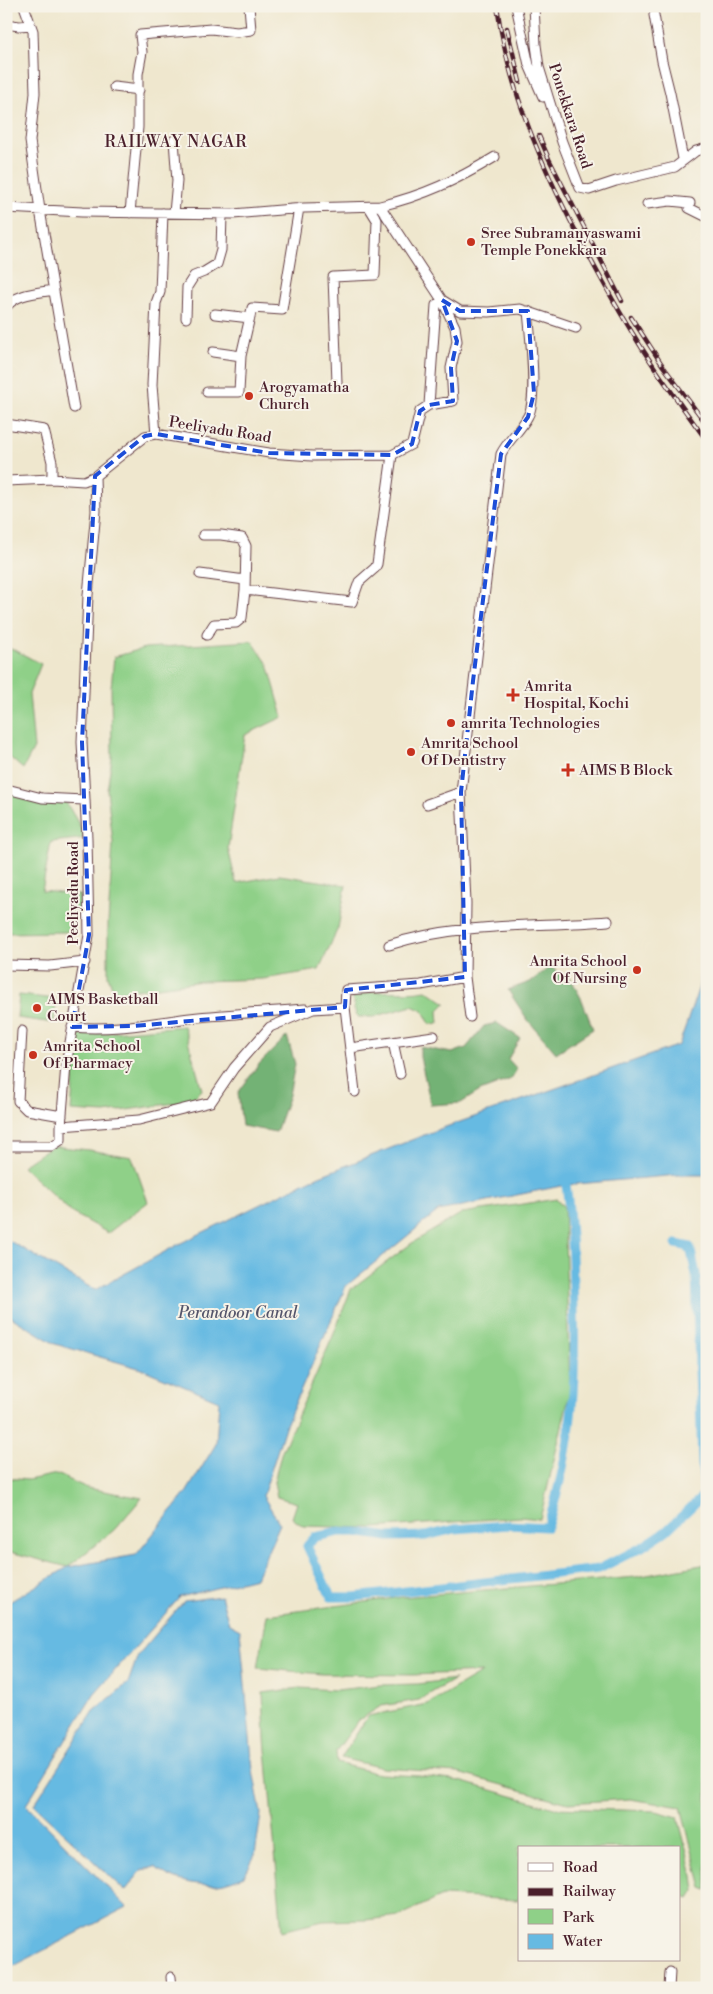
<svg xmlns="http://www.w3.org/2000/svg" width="713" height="1994" viewBox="0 0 713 1994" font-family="'Libre Bodoni',serif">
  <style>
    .green { fill: #8fd088; stroke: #6c785a }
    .forest { fill: #73b274; stroke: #5e6850 }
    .water { fill: #66bae2; stroke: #586c86 }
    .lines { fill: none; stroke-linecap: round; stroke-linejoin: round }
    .canal { stroke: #66bae2; stroke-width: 9 }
    .minor-casing { stroke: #633d43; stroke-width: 11 }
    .minor { stroke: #fff; stroke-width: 9 }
    .rail-casing { stroke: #4a1f2b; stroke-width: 4.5 }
    .rail { stroke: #f7f3e8; stroke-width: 2.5; stroke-dasharray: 8; stroke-linecap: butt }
    .marked { fill: none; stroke: #1d4ed8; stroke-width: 4; stroke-dasharray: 10 6; stroke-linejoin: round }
    .poi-dot { fill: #c8321e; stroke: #f7f3e8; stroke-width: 2 }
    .labels { text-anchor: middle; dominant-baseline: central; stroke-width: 4; stroke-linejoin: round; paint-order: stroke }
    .street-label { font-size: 15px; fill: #4a1f2b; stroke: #f7f3e8 }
    .poi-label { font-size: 15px; fill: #4a1f2b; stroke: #f7f3e8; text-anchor: start }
    .neighbourhood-label { font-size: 16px; letter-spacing: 1px; fill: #4a1f2b; stroke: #f7f3e8 }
    .water-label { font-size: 16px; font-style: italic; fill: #54556b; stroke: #f7f3e8 }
  </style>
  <rect width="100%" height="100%" fill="#f7f3e8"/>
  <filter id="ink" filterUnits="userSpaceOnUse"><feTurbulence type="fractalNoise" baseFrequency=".02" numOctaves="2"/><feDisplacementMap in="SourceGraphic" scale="10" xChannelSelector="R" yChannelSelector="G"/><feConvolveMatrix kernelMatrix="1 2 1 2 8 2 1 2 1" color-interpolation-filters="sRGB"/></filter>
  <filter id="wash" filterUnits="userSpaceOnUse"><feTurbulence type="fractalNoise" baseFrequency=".0096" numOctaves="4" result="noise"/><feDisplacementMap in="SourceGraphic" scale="20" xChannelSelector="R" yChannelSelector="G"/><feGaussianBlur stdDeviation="1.12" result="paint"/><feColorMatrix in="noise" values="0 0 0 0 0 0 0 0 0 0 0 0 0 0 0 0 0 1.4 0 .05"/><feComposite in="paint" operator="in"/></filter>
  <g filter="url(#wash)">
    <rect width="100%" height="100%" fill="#efe7ce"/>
    <!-- green -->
    <path class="green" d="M 252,641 L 268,664 L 283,717 L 245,735 L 228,848 L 236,883 L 279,875 L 346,885 L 338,928 L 319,970 L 263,979 L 202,981 L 114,993 L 108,976 L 108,923 L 113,843 L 107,790 L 112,758 L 111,688 L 114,657 L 145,648 Z
      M 6,648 L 15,650 L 41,664 L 29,694 L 34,748 L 23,769 L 6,754 Z
      M 6,792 L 66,802 L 87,838 L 51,842 L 42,891 L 88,896 L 67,932 L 6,933 Z
      M 426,990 L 446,1003 L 438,1011 L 439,1023 L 430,1024 L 423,1011 L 412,1006 L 373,1017 L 358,1017 L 354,1009 L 353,997 C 377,987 402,995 426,990 Z
      M 19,995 L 56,999 L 54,1023 L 17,1018 Z
      M 184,1026 L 202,1090 L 190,1101 L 105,1113 L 71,1111 L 77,1035 Z
      M 52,1146 L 89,1150 L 132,1157 L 148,1202 L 108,1233 L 72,1213 L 22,1166 Z
      M 557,1199 L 564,1207 L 570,1392 L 540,1519 L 520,1517 L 372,1528 L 303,1526 L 292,1518 L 297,1503 L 277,1497 L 274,1482 L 281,1454 L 333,1336 L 351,1289 L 412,1243 L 462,1213 Z
      M 57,1474 L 87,1488 L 142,1498 L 114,1530 L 68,1567 L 6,1551 L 6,1478 L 28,1480 Z
      M 707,1564 L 707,1890 L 702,1888 L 681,1807 L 630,1799 L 568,1803 L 458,1773 L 383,1768 L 341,1758 L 368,1716 L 428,1704 L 482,1672 L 413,1675 L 321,1674 L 258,1668 L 267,1615 L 403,1597 L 636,1577 Z
      M 455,1679 L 419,1700 L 381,1706 L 359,1720 L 336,1751 L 337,1763 L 379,1774 L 419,1776 L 460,1781 L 554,1808 L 656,1811 L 678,1817 L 693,1876 L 695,1891 L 690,1899 L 679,1896 L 679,1848 L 519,1848 L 519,1900 L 442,1896 L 399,1916 L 366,1920 L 323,1921 L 282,1931 L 265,1739 L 263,1693 L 299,1688 L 337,1690 L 380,1685 L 418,1684 Z"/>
    <!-- forest -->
    <path class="forest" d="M 550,967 L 571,979 L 582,1000 L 593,1029 L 556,1053 L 527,1019 L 508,990 L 530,982 Z
      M 497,1023 L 520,1038 L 508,1059 L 517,1069 L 511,1079 L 480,1091 L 461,1103 L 431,1105 L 420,1057 L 420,1047 L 452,1053 L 466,1048 L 484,1026 Z
      M 287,1036 L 295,1064 L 289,1095 L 276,1132 L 242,1126 L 238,1093 L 259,1064 Z"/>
    <!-- water -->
    <path class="water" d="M 707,923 L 707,1175 L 678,1175 L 566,1185 L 438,1211 L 346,1286 L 285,1427 L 263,1496 L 280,1524 L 256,1578 L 180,1597 L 94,1694 L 26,1805 L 127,1907 L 6,1970 L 6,1604 L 68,1567 L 136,1555 L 186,1493 L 216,1444 L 219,1401 L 142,1369 L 55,1344 L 6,1314 L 6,1239 L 95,1290 L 179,1244 L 312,1179 L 437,1130 L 679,1045 L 699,987 Z
      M 221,1596 L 229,1624 L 240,1630 L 253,1770 L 261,1814 L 255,1855 L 244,1876 C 236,1879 227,1883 218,1884 C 196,1886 172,1881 155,1867 L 142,1870 L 125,1891 L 34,1805 L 94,1711 L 128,1683 L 138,1655 L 184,1601 Z"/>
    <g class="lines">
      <!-- canal -->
      <path class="canal" d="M 566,1185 C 571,1217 572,1250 573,1283 C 577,1371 575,1443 547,1527 L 508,1525 L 455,1529 L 426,1536 L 389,1537 L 356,1532 L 339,1532 L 315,1537 L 307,1546 L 331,1597 L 354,1597 L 599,1569 L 642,1547 L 666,1531 L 705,1494 L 702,1463 L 696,1274 L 690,1247 L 676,1244"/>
    </g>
  </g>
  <g filter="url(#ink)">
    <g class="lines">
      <!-- minor casing -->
      <g class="minor-casing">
        <path id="minor" d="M 24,6 L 33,31 L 35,93 L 30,141 L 40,210 L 74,408
          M 516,6 L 529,65 L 543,97
          M 534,6 L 536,45 L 539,67 L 562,142 L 580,188 L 589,190 L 616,181 L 675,167 L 696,151 L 707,148
          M 654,15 L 662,61 L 670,93 L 683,159
          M 6,24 L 19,26 L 31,25
          M 114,87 L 139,90
          M 174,140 L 177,181 L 174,213
          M 647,204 L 670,201 L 690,203
          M 380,206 C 423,196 457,180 495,157
          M 6,208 L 82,212 L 233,214 L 304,208 L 380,206 L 442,300 L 455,327 L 457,341 L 451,368 L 453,401 L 429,405 L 420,411 L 412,444 L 392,455 L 312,456 L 269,453 L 156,434 L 145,436 L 95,476 L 96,511 L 88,595 L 82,742 L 87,838 L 89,935 L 66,1065 L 61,1126 L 139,1120 L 211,1102 L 234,1068 L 270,1027 L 313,1009 L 345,1007 L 346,990 L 421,985 L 465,977 L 466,903 L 461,792 L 501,454 C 508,440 521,430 528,416 C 538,399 530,334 528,311
          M 689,208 L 707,217
          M 130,213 L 138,127 L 138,74 L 142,52 L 140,35 L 211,29 L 237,32 L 251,30 L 249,6
          M 442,300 L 460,311 L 489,312 L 520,309 L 576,328
          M 6,307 C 17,293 38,293 54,290
          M 215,314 L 250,318
          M 186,318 L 187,287 L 194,276 L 204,272 L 217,264 L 221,250 L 222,214
          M 213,352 L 241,356
          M 337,383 L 333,277 L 375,275 L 377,220 L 369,207
          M 207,392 L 239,392 L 241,356 L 252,308 L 282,310 L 299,208
          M 429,405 L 436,305 L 442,300
          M 6,424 L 44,430 L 52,462 L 52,479 L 84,481 L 95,476
          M 156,434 L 152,385 L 156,303 L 160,292 L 163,213
          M 6,481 L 52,479
          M 203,535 L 221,535 L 242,538 L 246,546 L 245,590 L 242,618 L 236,623 L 214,624 L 207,635
          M 200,574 L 245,580
          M 245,590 L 352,602 L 359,582 L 375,568 L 377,564 L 392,455
          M 7,789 L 42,798 L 84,800
          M 427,804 L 461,792
          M 389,945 C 459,922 536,927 608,921
          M 6,965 L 50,966 L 85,962
          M 465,977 L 470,1017
          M 345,1007 L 355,1092
          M 72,1027 C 112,1031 151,1023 190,1018 C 228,1014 267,1012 305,1009
          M 22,1031 L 18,1101 L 27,1110 L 62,1116
          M 393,1042 L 400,1074
          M 350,1048 L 434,1036
          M 6,1146 L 52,1146 L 61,1140 L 61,1126
          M 171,1977 L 172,1988
          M 669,1988 L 670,1972"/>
      </g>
      <!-- minor -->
      <use href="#minor" class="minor"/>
      <!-- rail casing -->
      <g class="rail-casing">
        <path id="rail" d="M 497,6 C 507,82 536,152 570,220 C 591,261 613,302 638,342 C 659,376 683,408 707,441
          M 507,28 L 520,82
          M 539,136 L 549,159 L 622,301
          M 631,317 L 663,366 L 707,425"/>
      </g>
      <!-- rail -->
      <use href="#rail" class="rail"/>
    </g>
  </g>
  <!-- marked area -->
  <path class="marked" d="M 442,300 L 460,311 L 528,311 L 534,393 L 528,417 L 501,454 L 473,681 L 461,792 L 465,977 L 346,990 L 345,1007 L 134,1026 L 72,1027 L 89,935 L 82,742 L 95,476 L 145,436 L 156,434 L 269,453 L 392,455 L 412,444 L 420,411 L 429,405 L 453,401 L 451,368 L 457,341 Z"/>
  <!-- markers -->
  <g class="poi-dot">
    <circle cx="471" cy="242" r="5"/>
    <circle cx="249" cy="396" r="5"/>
    <path d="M510.5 687.5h5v5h5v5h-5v5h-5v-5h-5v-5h5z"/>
    <circle cx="451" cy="723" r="5"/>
    <circle cx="411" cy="752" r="5"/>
    <path d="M565.5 762.5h5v5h5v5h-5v5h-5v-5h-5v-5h5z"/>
    <circle cx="637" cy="970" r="5"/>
    <circle cx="37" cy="1008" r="5"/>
    <circle cx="33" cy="1055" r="5"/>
  </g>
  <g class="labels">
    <!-- street labels -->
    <g class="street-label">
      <text transform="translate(570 116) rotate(72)">Ponekkara Road</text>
      <text transform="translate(220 430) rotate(9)">Peeliyadu Road</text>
      <text transform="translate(73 893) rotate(-90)">Peeliyadu Road</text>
    </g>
    <!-- poi labels -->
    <g class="poi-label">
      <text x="481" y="233">Sree Subramanyaswami<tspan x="481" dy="17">Temple Ponekkara</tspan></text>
      <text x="259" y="387">Arogyamatha<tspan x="259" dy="17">Church</tspan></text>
      <text x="524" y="686">Amrita<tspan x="524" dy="17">Hospital, Kochi</tspan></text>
      <text x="461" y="723">amrita Technologies</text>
      <text x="421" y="743">Amrita School<tspan x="421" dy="17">Of Dentistry</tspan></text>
      <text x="579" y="770">AIMS B Block</text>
      <text x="627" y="961" text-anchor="end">Amrita School<tspan x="627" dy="17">Of Nursing</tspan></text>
      <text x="47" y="999">AIMS Basketball<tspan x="47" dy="17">Court</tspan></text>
      <text x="43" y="1046">Amrita School<tspan x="43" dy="17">Of Pharmacy</tspan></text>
    </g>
    <!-- neighbourhood labels -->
    <g class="neighbourhood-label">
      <text x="176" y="142">RAILWAY NAGAR</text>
    </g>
    <!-- water labels -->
    <g class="water-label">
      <text x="238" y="1313">Perandoor Canal</text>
    </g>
  </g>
  <!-- margin -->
  <rect width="713" height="1994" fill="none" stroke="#f7f3e8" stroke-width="25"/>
  <!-- legend -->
  <rect x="518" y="1846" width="162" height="115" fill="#f7f3e8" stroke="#b29e9c"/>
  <rect x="528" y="1863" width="25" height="8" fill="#ffffff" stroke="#b29e9c"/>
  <text x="563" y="1872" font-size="15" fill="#4a1f2b">Road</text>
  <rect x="528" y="1888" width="25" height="8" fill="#4a1f2b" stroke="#b29e9c"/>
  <text x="563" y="1896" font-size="15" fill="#4a1f2b">Railway</text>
  <rect x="528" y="1909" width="25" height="15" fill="#8fd088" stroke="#b29e9c"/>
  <text x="563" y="1922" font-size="15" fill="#4a1f2b">Park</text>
  <rect x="528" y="1934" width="25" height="15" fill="#66bae2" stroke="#b29e9c"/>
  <text x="563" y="1946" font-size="15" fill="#4a1f2b">Water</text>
</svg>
